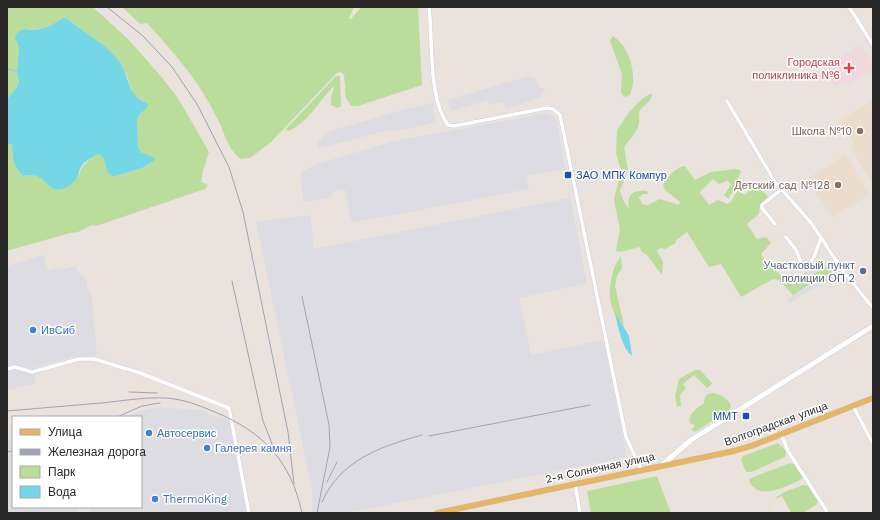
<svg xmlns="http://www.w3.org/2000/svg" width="880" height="520" viewBox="0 0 880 520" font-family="'Work Sans',sans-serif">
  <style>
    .industrial { fill: #dddce3 }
    .education { fill: #ebdccc }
    .medical { fill: #f0d9de }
    .green { fill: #bbdd9c }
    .water { fill: #75d7e5 }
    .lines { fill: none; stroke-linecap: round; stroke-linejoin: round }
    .stream { stroke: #75d7e5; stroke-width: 1 }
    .street-casing { stroke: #cacfda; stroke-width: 4.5 }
    .secondary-casing { stroke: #cacfda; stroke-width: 6 }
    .primary-casing { stroke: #c3c3c3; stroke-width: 6 }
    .street { stroke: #fff; stroke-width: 3.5 }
    .secondary { stroke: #fff; stroke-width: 5 }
    .primary { stroke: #e6b665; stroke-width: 5.5 }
    .rail { stroke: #9fa4b2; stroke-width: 1 }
    .health-dot { fill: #e0444e; stroke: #fff; stroke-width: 1.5 }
    .education-dot { fill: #8d6e63; stroke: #fff; stroke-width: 1.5 }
    .transit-dot { fill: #1a4fb4; stroke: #fff; stroke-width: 1.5 }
    .service-dot { fill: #5c6f8a; stroke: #fff; stroke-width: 1.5 }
    .shop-dot { fill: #3f7fe0; stroke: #fff; stroke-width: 1.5 }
    .labels { text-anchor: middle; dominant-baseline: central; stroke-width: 3; stroke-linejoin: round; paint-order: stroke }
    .health-label { font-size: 11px; fill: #be3a42; stroke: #fff; text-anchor: end }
    .education-label { font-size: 11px; fill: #785e54; stroke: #fff; text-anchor: end }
    .transit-label { font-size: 11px; fill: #164399; stroke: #fff; text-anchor: start }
    .service-label { font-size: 11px; fill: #4e5e75; stroke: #fff; text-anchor: end }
    .shop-label { font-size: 11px; fill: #366cbe; stroke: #fff; text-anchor: start }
    .street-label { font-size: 11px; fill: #292929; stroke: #fff }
  </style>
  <rect width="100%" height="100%" fill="#eae2dc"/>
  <!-- industrial -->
  <path class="industrial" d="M 530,76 L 536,79 L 539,88 L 543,88 L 545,92 L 541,93 L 542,97 L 506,109 L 504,102 L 490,105 L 488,100 L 451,111 L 448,100 Z
    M 434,103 L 434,107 L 432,108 L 436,122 L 406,129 L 381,132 L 324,147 L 319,148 L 317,144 L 327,132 L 410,108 Z
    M 548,113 L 556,119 L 566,169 L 526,176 L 529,189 L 351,223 L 345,189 L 335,191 L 329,198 L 303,202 L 301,172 L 317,164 L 395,141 Z
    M 570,198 L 587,283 L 519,298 L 531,355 L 603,340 L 627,457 L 346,513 L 312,513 L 312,489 L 256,222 L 310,215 L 314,249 Z
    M 44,255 L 47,271 L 61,267 L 61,270 L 76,266 L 78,273 L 85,277 L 88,291 L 91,292 L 97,355 L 76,358 L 75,356 L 33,368 L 36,383 L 11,389 L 7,389 L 7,266 Z
    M 830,261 L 837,274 L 789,303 L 787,299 L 813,281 L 807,270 L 811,264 L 819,265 Z
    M 157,407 L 199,410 L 230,421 L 246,513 L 91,513 L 90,507 L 141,507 L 141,417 L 127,417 L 135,413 Z
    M 13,439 L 13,507 L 78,507 L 79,513 L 7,513 L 7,440 Z"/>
  <!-- education -->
  <path class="education" d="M 873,100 L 873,184 L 850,146 L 854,143 L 840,120 Z
    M 845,155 L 870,194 L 833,217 L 807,179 Z"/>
  <!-- medical -->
  <path class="medical" d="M 859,45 L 871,60 L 873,70 L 848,84 L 845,82 L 834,87 L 825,66 Z"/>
  <!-- green -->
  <path class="green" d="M 7,7 L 93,7 L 128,39 L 159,74 L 178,98 L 209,152 L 203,171 L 201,182 L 208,185 L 205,189 L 96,226 L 92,225 L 78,232 L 70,233 L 7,251 L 8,240 L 7,240 L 7,144 L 12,144 C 12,156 13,168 23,176 C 38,172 41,178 52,188 L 78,178 C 81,165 87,161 98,154 L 103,157 L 108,173 L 113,177 L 142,168 L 153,157 L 141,152 L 138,147 L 137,122 L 139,115 L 148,107 L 133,94 L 126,74 L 114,56 L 68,19 L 40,29 L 27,29 L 16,41 L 19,48 L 20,55 L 17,74 L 19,82 L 16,88 L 7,99 Z
    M 122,7 L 354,7 L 349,19 L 351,19 L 361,7 L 418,7 L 422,85 L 358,106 L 351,106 L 346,98 L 344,75 L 341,72 L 337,73 L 271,142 L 250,158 L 241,159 C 229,151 225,135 219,122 C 200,82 176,55 147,23 L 140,24 Z
    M 613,36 C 630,47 638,76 630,95 L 624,97 L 621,92 L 622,74 L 610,41 Z
    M 336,76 L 340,76 L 341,106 L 337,108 L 331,105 L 331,98 L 334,87 L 333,87 C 319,101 307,124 288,131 L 286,129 Z
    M 652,93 L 651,99 L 639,111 C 641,129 635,133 624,147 L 628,170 L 620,191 L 623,200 L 629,209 C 627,194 632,190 647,191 L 648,194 L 643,194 L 639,197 L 642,204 L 648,205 L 660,199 L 679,205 L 680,202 L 665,190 L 663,185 C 666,178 676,167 685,166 L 695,180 L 711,172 L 738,169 L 741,171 L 735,188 L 728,199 L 724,195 L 731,185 L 728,180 L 719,184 L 713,179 L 701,191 L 700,193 L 709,205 L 718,200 L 727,204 L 731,202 L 737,191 L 739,190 L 744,195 L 757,185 L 768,197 L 760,206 L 759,214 L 747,224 L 757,239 L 766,237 L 771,243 L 761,254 L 768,265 L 793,285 L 801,279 L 805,272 L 811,275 L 831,265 L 835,270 L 817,280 L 815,278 L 814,281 L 793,295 L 779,280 L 773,279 L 741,297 L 721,264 L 709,267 L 687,232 L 675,241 L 676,243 L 665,249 L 660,248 L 657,251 L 663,262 L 662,275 L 647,255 L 641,251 L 640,247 L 620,252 L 616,251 L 620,229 L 614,200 L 621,170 L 616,153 L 617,130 L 630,111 L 642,99 Z
    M 621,256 L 622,268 L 617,276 L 615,286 L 624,326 C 619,320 614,314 612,307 C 607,293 611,268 621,256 Z
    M 695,370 L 700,370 L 712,383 L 711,385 L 707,388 L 694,375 L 683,384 L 686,388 L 680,395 L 681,406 L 677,407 L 675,396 L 679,379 Z
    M 710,393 C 718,392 730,399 731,407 L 729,410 L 695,432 L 691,430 L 695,425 L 690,423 C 688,412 697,409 704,403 L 705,397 Z
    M 778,443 L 786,451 L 785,457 L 751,472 L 746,472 L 741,460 L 743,456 Z
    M 790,463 L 794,464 L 803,477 L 800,480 C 785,487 758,502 749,480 L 751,478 Z
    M 657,476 L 671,513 L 591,513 L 587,491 Z
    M 804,485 L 809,486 L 817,498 L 817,504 L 803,513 L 791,513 L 782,496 L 774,500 L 768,510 C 777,492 787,491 804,485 Z"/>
  <!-- water -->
  <path class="water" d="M 63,18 L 68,19 C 84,34 106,43 119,61 C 131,79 126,95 147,103 L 148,107 L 139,115 L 137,121 L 138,147 L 141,152 L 153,157 L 155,160 L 142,168 L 113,177 L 108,173 L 103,157 L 98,154 C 92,158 84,161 81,167 C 79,170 79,173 78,176 C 76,182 67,188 61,189 C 46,193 46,170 23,176 C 13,168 12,156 12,144 L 7,144 L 7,99 L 16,88 L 19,82 L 17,74 L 19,48 L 15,38 L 16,34 C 23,26 30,31 40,29 C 48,27 56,23 63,18 Z
    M 615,313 L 629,336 L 632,355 C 623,352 617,323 615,313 Z"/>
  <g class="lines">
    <!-- stream -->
    <path class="stream" d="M 7,69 L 17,71"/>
    <!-- street casing -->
    <g class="street-casing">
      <path id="street" d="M 429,7 C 433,41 428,98 448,125 L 454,126 L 547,108 L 553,109 L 560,115 L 626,437 L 641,469
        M 849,7 L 873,45
        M 727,101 L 775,182 L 812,224 L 843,271 L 873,308
        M 775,224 L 762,208 L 762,205 L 782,189
        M 786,237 L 796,250 L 802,265 L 807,267 L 814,257 L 821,238
        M 7,369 L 15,367 L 32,372 L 79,359 L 94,359 L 140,373 L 229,408 L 249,513
        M 853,406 L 873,444
        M 781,434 L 788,451 L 828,513
        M 575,484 L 580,513"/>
    </g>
    <!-- secondary casing -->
    <g class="secondary-casing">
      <path id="secondary" d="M 661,466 L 691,440 L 873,326"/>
    </g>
    <!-- primary casing -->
    <g class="primary-casing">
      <path id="primary" d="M 437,513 L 734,451 L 754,445 L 873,398"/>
    </g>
    <!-- street -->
    <use href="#street" class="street"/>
    <!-- secondary -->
    <use href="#secondary" class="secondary"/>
    <!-- primary -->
    <use href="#primary" class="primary"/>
    <!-- rail -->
    <path class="rail" d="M 107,7 L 143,36 L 172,67 L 197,104 L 229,167 L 243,212 L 288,432 L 294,484
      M 232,281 L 263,421 L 273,446
      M 302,296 L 329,425 L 330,447 L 317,513
      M 129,392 L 157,393
      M 7,411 C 38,408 70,406 101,403 C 122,401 144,397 165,398 C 183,399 198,405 215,412 C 263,432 291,461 302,513
      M 117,417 L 142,406 L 160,403
      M 429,436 L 590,405
      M 7,452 L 13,451
      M 327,482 L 337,462
      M 322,502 C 340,460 382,446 422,435"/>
  </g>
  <!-- markers -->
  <path class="health-dot" d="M847 62h4v4h4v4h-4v4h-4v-4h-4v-4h4z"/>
  <g class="education-dot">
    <circle cx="860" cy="131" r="4"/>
    <circle cx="838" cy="185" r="4"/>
  </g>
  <g class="transit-dot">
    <rect x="564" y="171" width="8" height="8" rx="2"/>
    <rect x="742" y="412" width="8" height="8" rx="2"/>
  </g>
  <circle class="service-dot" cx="863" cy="271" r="4"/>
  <g class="shop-dot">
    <circle cx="33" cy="330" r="4"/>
    <circle cx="149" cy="433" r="4"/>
    <circle cx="207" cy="448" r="4"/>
    <circle cx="155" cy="499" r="4"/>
  </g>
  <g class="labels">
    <!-- health labels -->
    <g class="health-label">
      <text x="840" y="62">Городская<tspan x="840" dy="13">поликлиника №6</tspan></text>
    </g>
    <!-- education labels -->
    <g class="education-label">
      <text x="852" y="131">Школа №10</text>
      <text x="830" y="185">Детский сад №128</text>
    </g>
    <!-- transit labels -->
    <g class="transit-label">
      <text x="576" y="175">ЗАО МПК Компур</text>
      <text x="738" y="416" text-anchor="end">ММТ</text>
    </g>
    <!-- service labels -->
    <g class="service-label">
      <text x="855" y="265">Участковый пункт<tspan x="855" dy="13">полиции ОП 2</tspan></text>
    </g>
    <!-- shop labels -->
    <g class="shop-label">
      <text x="41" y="330">ИвСиб</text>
      <text x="157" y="433">Автосервис</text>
      <text x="215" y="448">Галерея камня</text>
      <text x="163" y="499">ThermoKing</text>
    </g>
    <!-- street labels -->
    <g class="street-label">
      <text transform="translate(776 424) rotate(-20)">Волгоградская улица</text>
      <text transform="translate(600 468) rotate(-12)">2-я Солнечная улица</text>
    </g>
  </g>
  <!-- border -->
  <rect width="880" height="520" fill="none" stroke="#292929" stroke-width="16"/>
  <!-- legend -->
  <rect x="12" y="416" width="130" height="92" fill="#ffffff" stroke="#a9a9a9"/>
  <rect x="20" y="429" width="20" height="6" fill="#e6b665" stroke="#a9a9a9"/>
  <text x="48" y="436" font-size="12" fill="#292929">Улица</text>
  <rect x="20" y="449" width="20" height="6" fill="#9fa4b2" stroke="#a9a9a9"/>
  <text x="48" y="456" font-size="12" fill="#292929">Железная дорога</text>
  <rect x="20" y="466" width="20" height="12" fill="#bbdd9c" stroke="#a9a9a9"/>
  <text x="48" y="476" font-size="12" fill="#292929">Парк</text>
  <rect x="20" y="486" width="20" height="12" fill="#75d7e5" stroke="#a9a9a9"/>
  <text x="48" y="496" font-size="12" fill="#292929">Вода</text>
</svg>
